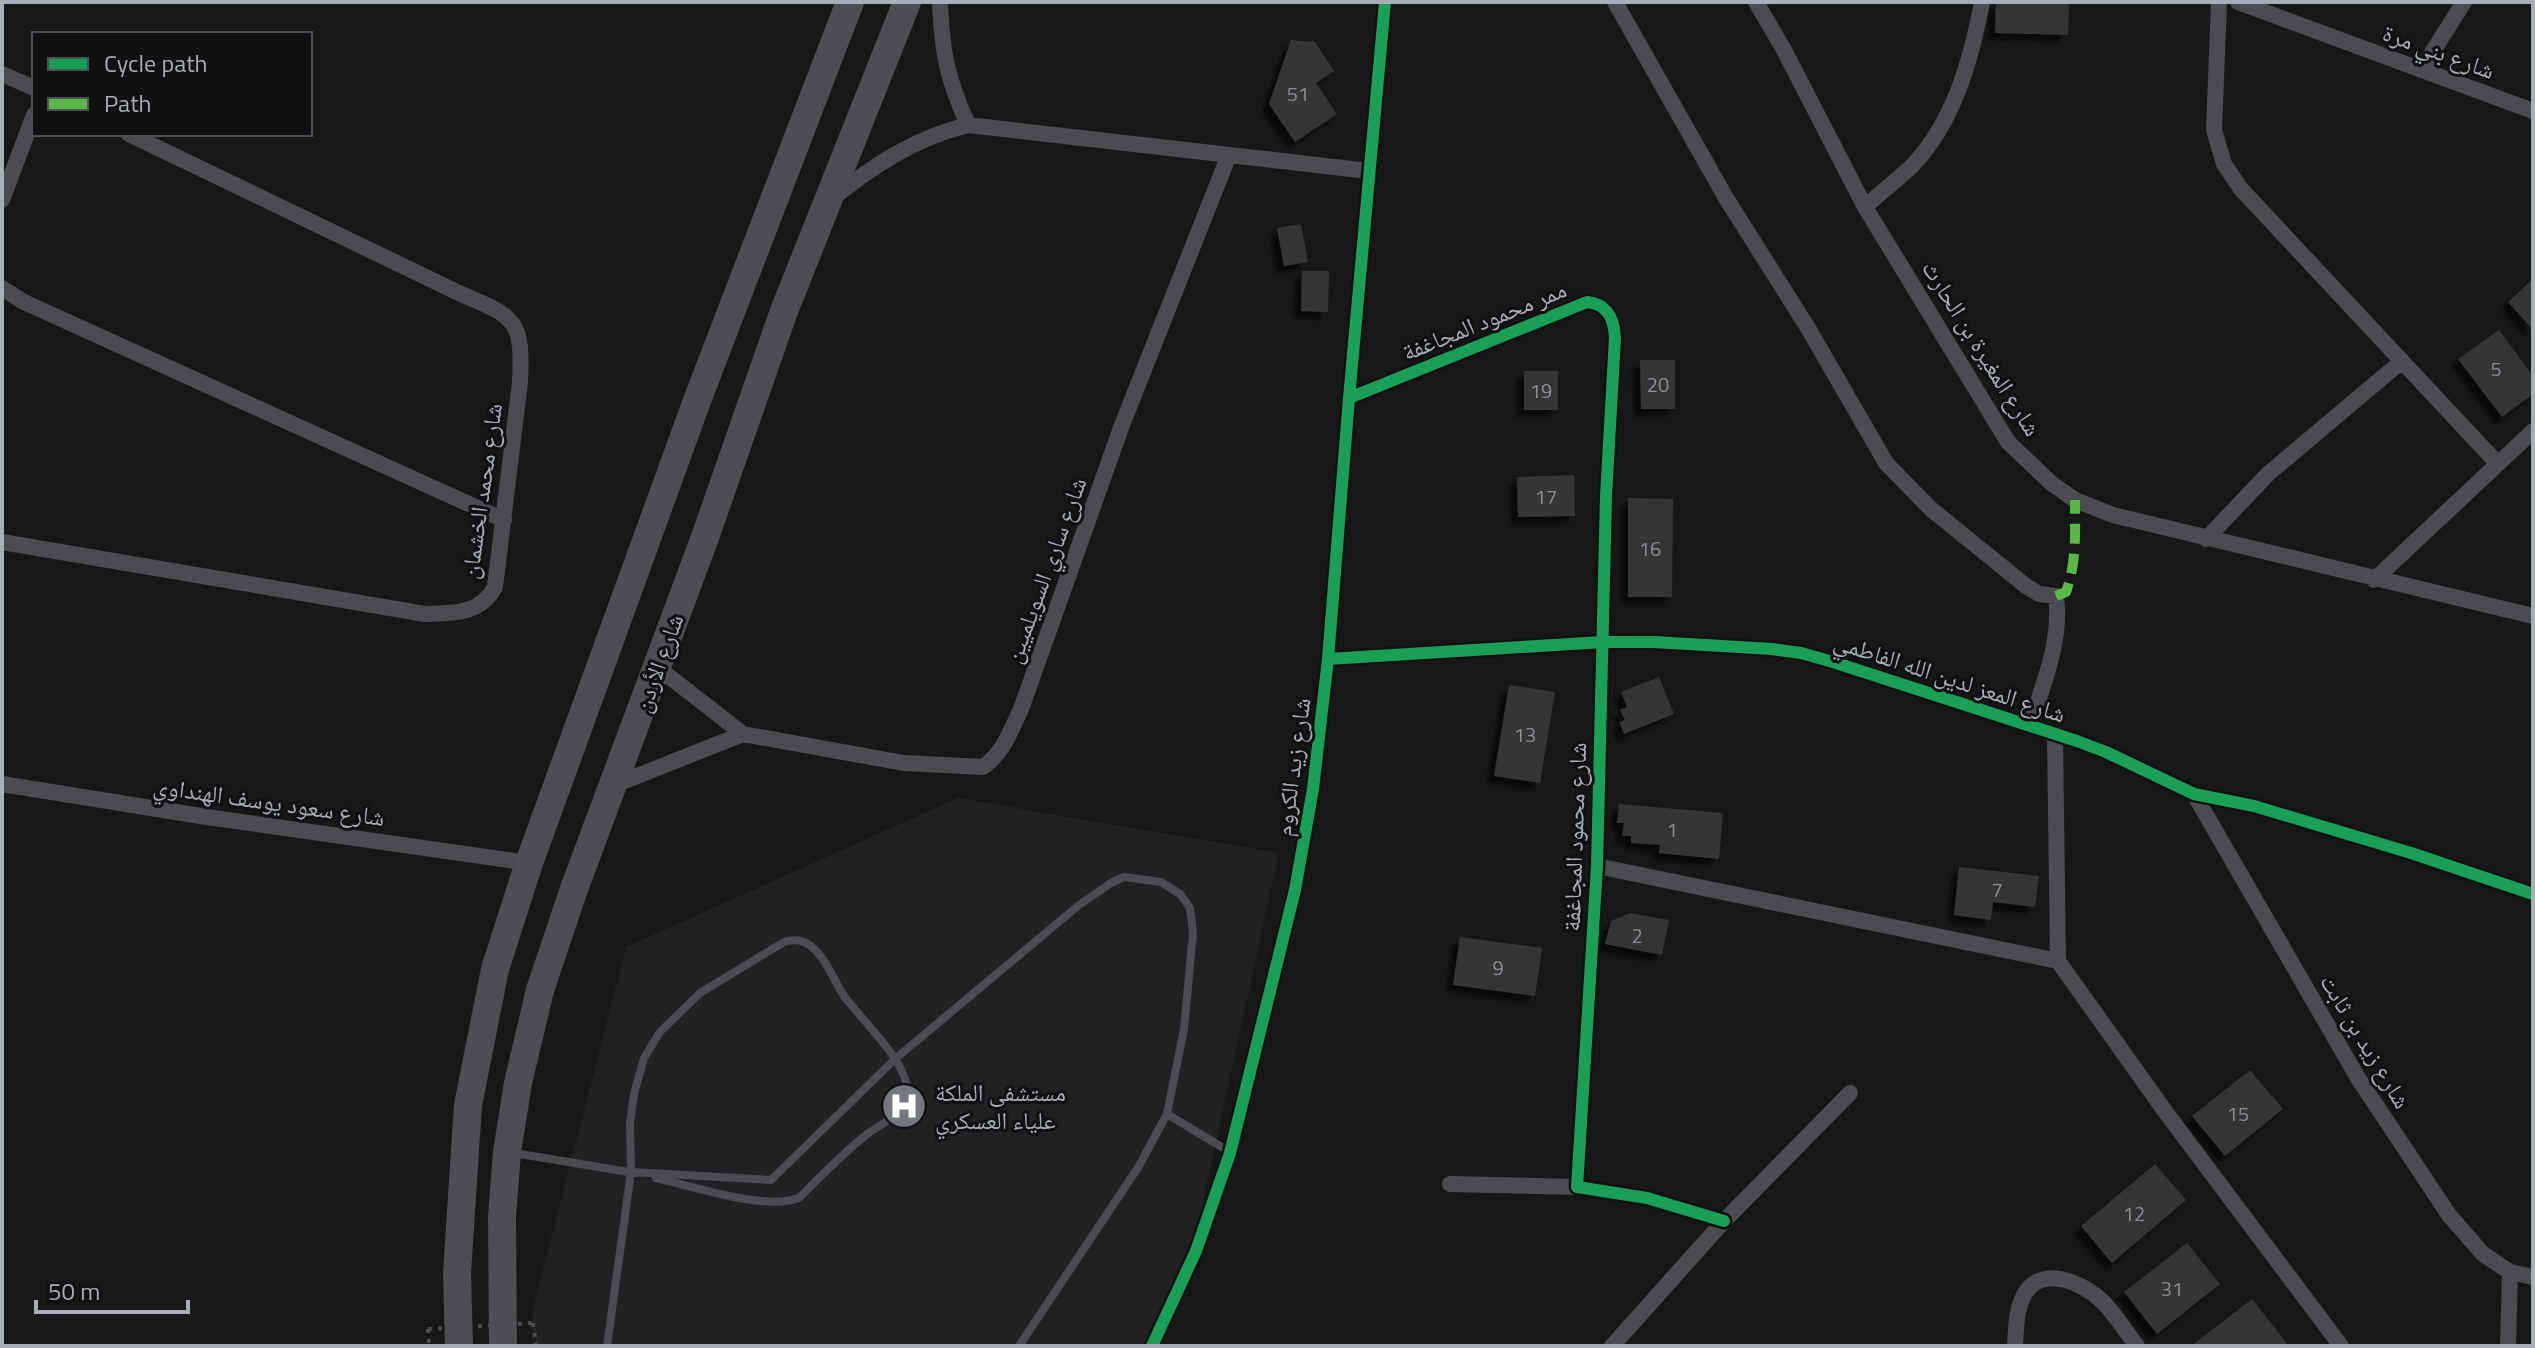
<svg xmlns="http://www.w3.org/2000/svg" width="2535" height="1348" viewBox="0 0 2535 1348" font-family="'Titillium Web','Noto Naskh Arabic',sans-serif">
  <style>
    .built { fill: #212123 }
    .building { fill: #353536; filter: url(#shadow) }
    .lines { fill: none; stroke-linecap: round; stroke-linejoin: round }
    .path { stroke: #4d4e52; stroke-width: 4; stroke-dasharray: 4 6; stroke-linecap: butt }
    .service { stroke: #4b4c50; stroke-width: 8 }
    .minor { stroke: #4b4c50; stroke-width: 16 }
    .trunk { stroke: #4e4e52; stroke-width: 28 }
    .path-bridge { stroke: #4d4e52; stroke-width: 4; stroke-dasharray: 4 6; stroke-linecap: butt }
    .quiet { stroke: #58b947; stroke-width: 10; stroke-dasharray: 20 10; stroke-linecap: butt }
    .cycleway-casing { stroke: #111113; stroke-width: 17 }
    .cycleway { stroke: #1a9f57; stroke-width: 12 }
    .labels { text-anchor: middle; dominant-baseline: central; stroke-width: 6; stroke-linejoin: round; paint-order: stroke }
    .number-label { font-size: 20px; fill: #8b8f98 }
    .street-label { font-size: 24px; fill: #a8adb8; stroke: #111113 }
    .poi-label { font-size: 24px; fill: #a8adb8; stroke: #111113; text-anchor: start }
  </style>
  <defs>
    <filter id="shadow"><feDropShadow dx="-7" dy="7" stdDeviation="2" flood-color="#0009"/></filter>
  </defs>
  <rect width="100%" height="100%" fill="#171717"/>
  <!-- built -->
  <path class="built" d="M 958,798 L 1279,853 L 1189,1266 L 1143,1346 L 532,1346 L 533,1308 L 626,947 Z"/>
  <!-- building -->
  <path class="building" d="M 1996,2 L 2069,2 L 2068,35 L 1995,33 Z
    M 1291,40 L 1315,42 L 1334,71 L 1316,83 L 1337,114 L 1295,142 L 1269,104 Z
    M 1301,224 L 1308,262 L 1284,266 L 1277,228 Z
    M 1302,271 L 1329,271 L 1328,312 L 1301,311 Z
    M 2533,279 L 2533,330 L 2508,302 Z
    M 2499,330 L 2533,376 L 2533,394 L 2502,417 L 2458,359 Z
    M 1640,360 L 1675,360 L 1675,409 L 1641,409 Z
    M 1524,371 L 1558,371 L 1558,410 L 1524,410 Z
    M 1574,475 L 1575,516 L 1518,517 L 1517,477 Z
    M 1628,498 L 1673,499 L 1672,597 L 1628,597 Z
    M 1659,677 L 1674,714 L 1624,734 L 1619,722 L 1625,720 L 1620,710 L 1627,707 L 1621,692 Z
    M 1509,685 L 1555,692 L 1540,783 L 1494,776 Z
    M 1619,804 L 1723,813 L 1719,859 L 1659,853 L 1660,845 L 1631,843 L 1631,836 L 1622,836 L 1624,823 L 1617,823 Z
    M 1959,867 L 2039,876 L 2035,907 L 1993,902 L 1991,920 L 1954,915 Z
    M 1630,913 L 1669,920 L 1662,955 L 1605,944 L 1611,921 Z
    M 1460,937 L 1542,948 L 1535,996 L 1453,985 Z
    M 2250,1070 L 2283,1109 L 2225,1156 L 2192,1116 Z
    M 2155,1164 L 2186,1200 L 2112,1263 L 2081,1226 Z
    M 2187,1243 L 2220,1284 L 2157,1334 L 2124,1292 Z
    M 2252,1299 L 2289,1346 L 2191,1346 Z"/>
  <g class="lines">
    <!-- path -->
    <path class="path" d="M 533,1323 L 536,1346
      M 428,1329 L 429,1346"/>
    <!-- service -->
    <path class="service" d="M 1167,1114 L 1230,1152
      M 514,1153 L 635,1173
      M 631,1172 L 771,1180 L 895,1059 L 1079,905 L 1111,883 L 1124,877 L 1161,882 L 1180,894 L 1190,908 L 1193,933 L 1184,1029 L 1167,1114 L 1139,1166 L 1019,1346
      M 607,1346 L 631,1172 L 630,1123 L 634,1094 L 644,1058 L 660,1032 L 700,993 L 784,942 C 794,939 804,940 812,947 C 826,959 833,978 842,993 C 858,1018 917,1068 906,1100 C 901,1116 879,1125 866,1135 C 842,1154 820,1177 799,1198 C 765,1211 692,1186 656,1178"/>
    <!-- minor -->
    <path class="minor" d="M 940,2 C 942,53 947,78 968,125
      M 1615,2 L 1726,198 L 1808,328 L 1886,463 L 1931,509 L 2026,586 L 2039,594 L 2056,596 C 2062,641 2043,684 2030,726
      M 1756,2 L 1784,50 L 1865,207 L 2008,442 L 2051,483 L 2075,500 L 2113,515 L 2533,616
      M 2219,2 L 2214,130 L 2224,164 L 2241,189 L 2498,464
      M 2238,2 L 2533,111
      M 2421,70 L 2464,2
      M 2,74 L 34,88
      M 834,197 C 876,164 915,138 968,125 L 1369,171
      M 2,200 L 34,115
      M 1865,207 C 1880,193 1897,180 1912,166 C 1954,122 1971,60 1982,2
      M 2,288 L 24,302 L 79,327 L 504,520
      M 1349,398 L 1587,302 C 1608,304 1614,319 1615,338 L 1606,496 L 1597,866 L 1577,1187 L 1647,1198 L 1724,1221
      M 2206,539 L 2268,474 L 2402,361
      M 2,542 L 425,614 C 453,613 480,615 495,587 L 520,382 C 523,320 516,317 461,294 L 129,134
      M 2374,580 L 2533,431
      M 1328,659 L 1603,642 L 1654,642 L 1772,649 L 1801,653 L 1833,662 L 2077,741 L 2106,752 L 2194,794 L 2254,806 L 2411,853 L 2533,894
      M 657,667 L 743,734 L 904,763 L 983,767 C 1004,752 1010,732 1021,709 L 1122,425 L 1229,155
      M 2055,735 L 2058,961 L 2167,1114 L 2341,1346
      M 2,784 L 207,817 L 529,863
      M 612,786 L 743,734
      M 2194,794 L 2358,1078 L 2449,1215 L 2483,1254 L 2510,1272 L 2533,1277
      M 1597,866 L 2058,961
      M 1450,1184 L 1577,1187
      M 1152,1346 L 1196,1251 L 1230,1153 L 1295,890 L 1313,789 L 1328,659 L 1349,398 L 1385,2
      M 1612,1346 L 1724,1221 L 1850,1093
      M 2015,1346 C 2016,1330 2016,1311 2023,1297 C 2039,1263 2083,1282 2103,1302 C 2116,1315 2126,1332 2137,1346
      M 2508,1346 L 2510,1272"/>
    <!-- trunk -->
    <path class="trunk" d="M 459,1346 L 457,1273 L 468,1105 L 495,969 L 529,863 L 698,398 L 850,2
      M 503,1346 L 502,1216 L 507,1152 L 518,1083 L 540,990 L 574,889 L 704,540 L 784,311 L 907,2"/>
    <!-- path-bridge -->
    <path class="path-bridge" d="M 428,1329 L 533,1323"/>
    <!-- quiet -->
    <path class="quiet" d="M 2056,596 L 2066,592 C 2077,562 2075,531 2075,500"/>
    <!-- cycleway casing -->
    <g class="cycleway-casing">
      <path id="cycleway" d="M 1349,398 L 1587,302 C 1608,304 1614,319 1615,338 L 1606,496 L 1597,866 L 1577,1187 L 1647,1198 L 1724,1221
        M 1328,659 L 1603,642 L 1654,642 L 1772,649 L 1801,653 L 1833,662 L 2077,741 L 2106,752 L 2194,794 L 2254,806 L 2411,853 L 2533,894
        M 1152,1346 L 1196,1251 L 1230,1153 L 1295,890 L 1313,789 L 1328,659 L 1349,398 L 1385,2"/>
    </g>
    <!-- cycleway -->
    <use href="#cycleway" class="cycleway"/>
  </g>
  <!-- icons -->
  <defs>
    <g id="hospital-disc" transform="scale(2.3)"><circle r="9.5" fill="#757880" stroke="#111113"/><path d="M-5-5h3v3.5h4V-5h3V5h-3V1.5h-4V5h-3Z" fill="#fff"/></g>
  </defs>
  <g fill-rule="evenodd">
    <use href="#hospital-disc" x="904" y="1106"/>
  </g>
  <g class="labels">
    <!-- number labels -->
    <g class="number-label">
      <text x="1298" y="93">51</text>
      <text x="2496" y="368">5</text>
      <text x="1658" y="384">20</text>
      <text x="1541" y="390">19</text>
      <text x="1546" y="496">17</text>
      <text x="1650" y="548">16</text>
      <text x="1525" y="734">13</text>
      <text x="1672" y="829">1</text>
      <text x="1997" y="889">7</text>
      <text x="1637" y="935">2</text>
      <text x="1498" y="967">9</text>
      <text x="2238" y="1113">15</text>
      <text x="2134" y="1213">12</text>
      <text x="2172" y="1288">31</text>
    </g>
    <!-- street labels -->
    <g class="street-label">
      <text transform="translate(2439 51) rotate(20)">شارع بني مرة</text>
      <text transform="translate(1484 320) rotate(-22)">ممر محمود المجاغفة</text>
      <text transform="translate(1982 348) rotate(58)">شارع المغيرة بن الحارث</text>
      <text transform="translate(481 491) rotate(-82)">شارع محمد الخشمان</text>
      <text transform="translate(1045 570) rotate(-70)">شارع ساري السويلميين</text>
      <text transform="translate(658 663) rotate(-70)">شارع الأردن</text>
      <text transform="translate(1950 677) rotate(18)">شارع المعز لدين الله الفاطمي</text>
      <text transform="translate(1292 767) rotate(-82)">شارع زيد الكروم</text>
      <text transform="translate(269 801) rotate(8)">شارع سعود يوسف الهنداوي</text>
      <text transform="translate(1574 837) rotate(-88)">شارع محمود المجاغفة</text>
      <text transform="translate(2366 1041) rotate(59)">شارع زيد بن ثابت</text>
    </g>
    <!-- poi labels -->
    <g class="poi-label">
      <text x="935" y="1092">مستشفى الملكة<tspan x="935" dy="28">علياء العسكري</tspan></text>
    </g>
  </g>
  <!-- border -->
  <rect width="2535" height="1348" fill="none" stroke="#a8adb8" stroke-width="8"/>
  <!-- legend -->
  <rect x="32" y="32" width="280" height="104" fill="#111113" stroke="#4d4f55" stroke-width="2"/>
  <rect x="48" y="58" width="40" height="12" fill="#1a9f57" stroke="#4d4f55" stroke-width="2"/>
  <text x="104" y="72" font-size="24" fill="#a8adb8">Cycle path</text>
  <rect x="48" y="98" width="40" height="12" fill="#58b947" stroke="#4d4f55" stroke-width="2"/>
  <text x="104" y="112" font-size="24" fill="#a8adb8">Path</text>
  <!-- scale -->
  <path d="M36 1300v12h152v-12" fill="none" stroke="#a8adb8" stroke-width="4"/>
  <text x="48" y="1300" font-size="24" fill="#a8adb8" stroke="#111113" stroke-width="6" paint-order="stroke">50 m</text>
</svg>
